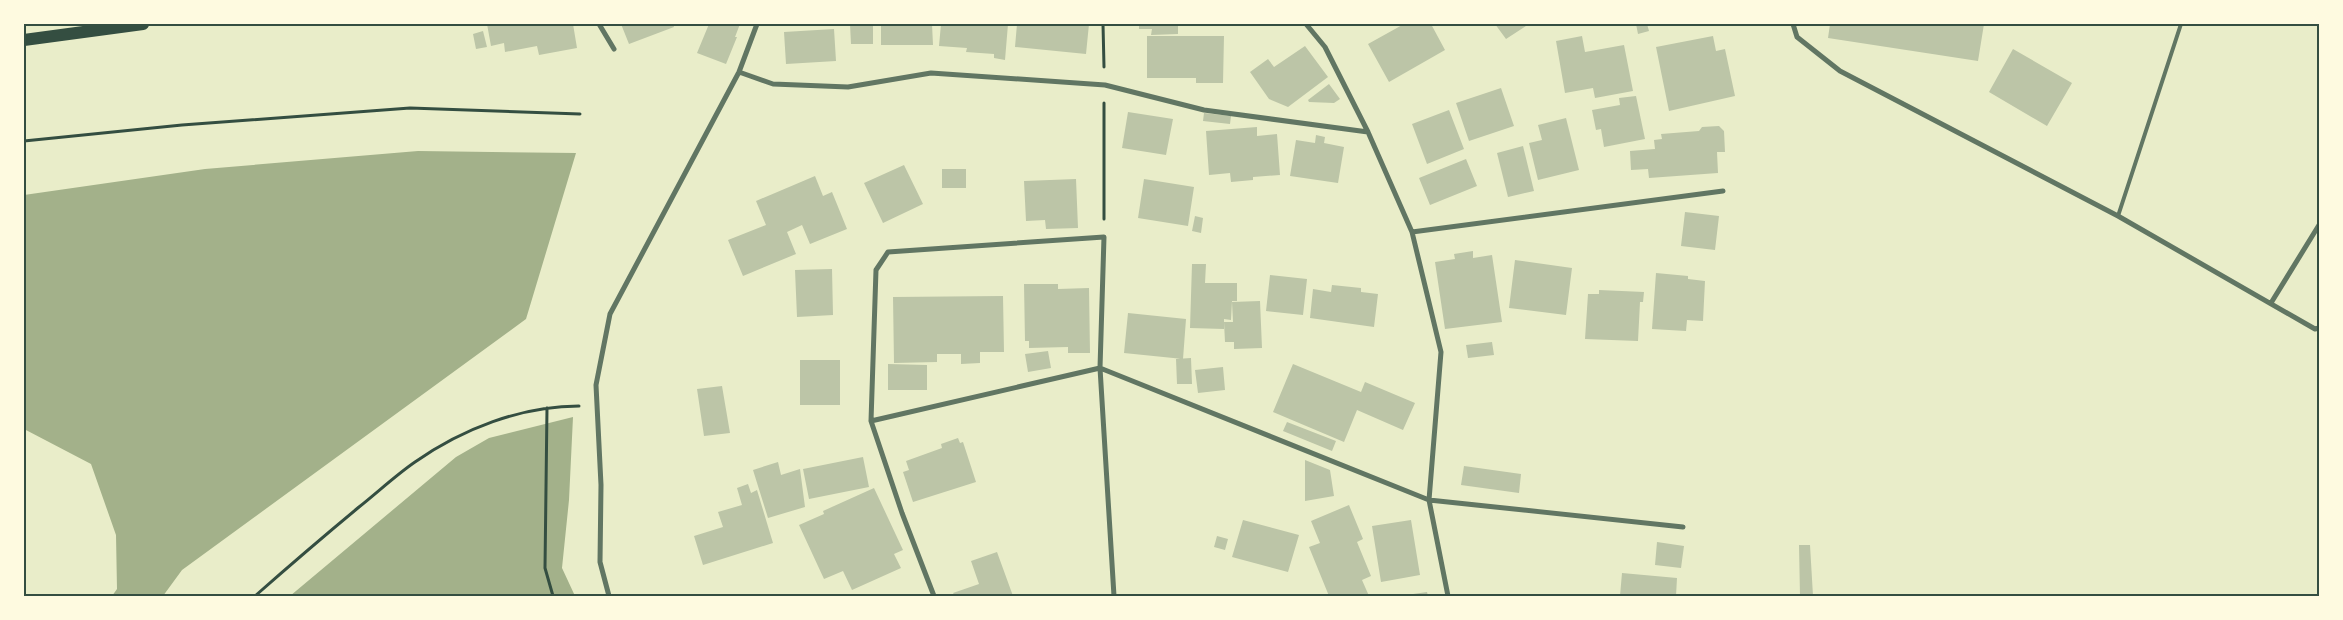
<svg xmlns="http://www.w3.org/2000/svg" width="2343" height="620" viewBox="0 0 2343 620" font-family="'Alegreya Sans',sans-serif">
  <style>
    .water { fill: #a3b18a }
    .building { fill: #bcc5a7 }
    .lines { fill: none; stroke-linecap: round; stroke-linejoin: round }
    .path { stroke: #344e41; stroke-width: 3 }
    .service { stroke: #617663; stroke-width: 4 }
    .minor { stroke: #617663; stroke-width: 5 }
    .primary { stroke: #344e41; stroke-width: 12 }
    .neatline { fill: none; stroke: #344e41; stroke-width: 2 }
  </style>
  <rect width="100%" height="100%" fill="#e9edc9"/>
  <!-- water -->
  <path class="water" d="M 418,151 L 576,153 L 526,319 L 182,570 L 163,596 L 112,596 L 117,589 L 116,535 L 91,464 L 24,429 L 24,195 L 205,169 Z
    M 573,417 L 569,500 L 562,568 L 575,596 L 290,596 L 456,457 L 489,438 Z"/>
  <!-- building -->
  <path class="building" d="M 487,24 L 573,24 L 577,48 L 539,55 L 537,46 L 505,52 L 504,43 L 491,46 Z
    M 621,24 L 673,24 L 674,27 L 629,44 Z
    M 709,24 L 717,25 L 740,24 L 735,37 L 737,37 L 726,64 L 697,53 Z
    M 850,24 L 873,24 L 873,44 L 851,44 Z
    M 881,24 L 932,24 L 933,45 L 881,45 Z
    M 941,24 L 1008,24 L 1005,60 L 994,58 L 994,54 L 966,52 L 967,48 L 939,46 Z
    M 1017,24 L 1089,24 L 1086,54 L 1015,47 Z
    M 1139,24 L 1178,24 L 1178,34 L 1151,35 L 1152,29 L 1139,29 Z
    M 1404,24 L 1431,24 L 1445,50 L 1389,82 L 1368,44 Z
    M 1495,24 L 1529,24 L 1506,39 Z
    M 1636,24 L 1647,24 L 1649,31 L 1638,34 Z
    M 1830,24 L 1984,24 L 1978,61 L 1828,38 Z
    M 834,29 L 836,61 L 786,64 L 784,32 Z
    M 483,31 L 487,47 L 476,49 L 473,34 Z
    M 1147,36 L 1224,36 L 1223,83 L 1196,83 L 1196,78 L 1147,78 Z
    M 1582,36 L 1585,52 L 1624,45 L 1633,91 L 1595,98 L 1593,88 L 1565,93 L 1556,41 Z
    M 1713,36 L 1716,51 L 1725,49 L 1735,96 L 1669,111 L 1656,47 Z
    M 1305,46 L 1328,77 L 1288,107 L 1269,99 L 1250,72 L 1268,59 L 1274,67 Z
    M 2013,49 L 2072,83 L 2047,126 L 1989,92 Z
    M 1329,84 L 1340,99 L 1334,103 L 1309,102 L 1308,100 Z
    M 1501,88 L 1514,126 L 1469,141 L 1456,103 Z
    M 1636,96 L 1645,139 L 1604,147 L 1601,129 L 1596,130 L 1592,110 L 1620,105 L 1619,98 Z
    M 1449,110 L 1464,149 L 1427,164 L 1412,124 Z
    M 1128,112 L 1173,119 L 1166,155 L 1122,148 Z
    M 1204,113 L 1231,116 L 1230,124 L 1203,121 Z
    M 1566,118 L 1579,170 L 1538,180 L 1529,143 L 1542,140 L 1538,125 Z
    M 1719,126 L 1724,131 L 1725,152 L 1717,152 L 1718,173 L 1649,178 L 1648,169 L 1631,170 L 1630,151 L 1655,149 L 1654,140 L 1662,139 L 1661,134 L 1699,131 L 1702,127 Z
    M 1257,127 L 1257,136 L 1277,134 L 1280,175 L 1253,177 L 1253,180 L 1231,182 L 1230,173 L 1209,175 L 1206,131 Z
    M 1316,135 L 1325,137 L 1324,143 L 1344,147 L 1338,183 L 1290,176 L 1296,140 L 1315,143 Z
    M 1523,146 L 1534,191 L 1508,197 L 1497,153 Z
    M 1466,159 L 1477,186 L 1430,205 L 1419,178 Z
    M 904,165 L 923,204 L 883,223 L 864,183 Z
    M 942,169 L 966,169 L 966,188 L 942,188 Z
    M 815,176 L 823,196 L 832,192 L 847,229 L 810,244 L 802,225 L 787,232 L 796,254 L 743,276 L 728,240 L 766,225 L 756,201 Z
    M 1076,179 L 1078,228 L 1046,229 L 1045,220 L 1026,221 L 1024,181 Z
    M 1144,179 L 1194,187 L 1188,226 L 1138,218 Z
    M 1685,212 L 1719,216 L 1715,250 L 1681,246 Z
    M 1195,216 L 1203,218 L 1201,233 L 1192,231 Z
    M 1473,251 L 1473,258 L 1492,255 L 1502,322 L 1445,329 L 1435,262 L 1455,259 L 1454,254 Z
    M 1515,260 L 1572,268 L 1566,315 L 1509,308 Z
    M 1192,264 L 1206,264 L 1205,283 L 1237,283 L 1237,301 L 1232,301 L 1231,320 L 1224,319 L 1224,329 L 1190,328 Z
    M 832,269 L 833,315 L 797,317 L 795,270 Z
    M 1656,273 L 1688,276 L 1688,279 L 1705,281 L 1703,321 L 1687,320 L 1686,331 L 1652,329 Z
    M 1270,275 L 1307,279 L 1303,315 L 1266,311 Z
    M 1024,284 L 1058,284 L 1058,289 L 1089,288 L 1090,353 L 1068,353 L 1068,347 L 1029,348 L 1029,341 L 1025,341 Z
    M 1332,285 L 1361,288 L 1361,292 L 1378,294 L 1374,327 L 1310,318 L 1313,289 L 1331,292 Z
    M 1599,290 L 1644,292 L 1643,302 L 1640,302 L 1638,341 L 1585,339 L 1588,294 L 1599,294 Z
    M 1003,296 L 1004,352 L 980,352 L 980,363 L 961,364 L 961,354 L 937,354 L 937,362 L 894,363 L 893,297 Z
    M 1260,301 L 1262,348 L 1234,349 L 1234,342 L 1225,342 L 1224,322 L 1233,322 L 1232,302 Z
    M 1128,313 L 1186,319 L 1183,359 L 1124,353 Z
    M 1492,342 L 1494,355 L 1468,358 L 1466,345 Z
    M 1048,351 L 1051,368 L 1028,372 L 1025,354 Z
    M 1191,358 L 1192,384 L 1177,384 L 1176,359 Z
    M 800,360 L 840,360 L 840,405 L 800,405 Z
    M 888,364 L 927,365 L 927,390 L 888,390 Z
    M 1293,364 L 1361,392 L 1365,382 L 1415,403 L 1403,430 L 1357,410 L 1344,442 L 1273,412 Z
    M 1223,367 L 1225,390 L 1198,393 L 1195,370 Z
    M 722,386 L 730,433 L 704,436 L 697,389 Z
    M 1287,422 L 1336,441 L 1332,451 L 1283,431 Z
    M 958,438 L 960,443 L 963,442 L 976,482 L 913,502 L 903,472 L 909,470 L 906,461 L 942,448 L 941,444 Z
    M 863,457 L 869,487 L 809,499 L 803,469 Z
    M 1305,460 L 1330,470 L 1334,496 L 1305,501 Z
    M 778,462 L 781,475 L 800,469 L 805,507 L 768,518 L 753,470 Z
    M 1464,466 L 1521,474 L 1519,493 L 1461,485 Z
    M 748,484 L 751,493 L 757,490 L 773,543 L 703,565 L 694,536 L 723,527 L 718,512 L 742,505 L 737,488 Z
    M 874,488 L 903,550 L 894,554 L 901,568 L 852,590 L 843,571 L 824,579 L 799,525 L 824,514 L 823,511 Z
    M 1349,505 L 1363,539 L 1357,542 L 1371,576 L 1362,580 L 1369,596 L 1329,596 L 1309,547 L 1320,543 L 1311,521 Z
    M 1243,520 L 1299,535 L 1288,572 L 1232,557 Z
    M 1411,520 L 1420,575 L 1381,582 L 1372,526 Z
    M 1217,536 L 1228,539 L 1225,550 L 1214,547 Z
    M 1657,542 L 1684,546 L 1681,568 L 1655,565 Z
    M 1799,545 L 1810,545 L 1813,596 L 1800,596 Z
    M 997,552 L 1013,596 L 955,596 L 953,593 L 979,584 L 971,561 Z
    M 1622,573 L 1677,578 L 1676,596 L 1620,596 Z
    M 1427,592 L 1428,596 L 1406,596 L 1406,595 Z"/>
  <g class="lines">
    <!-- path -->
    <path class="path" d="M 1103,24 L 1104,67
      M 24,141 L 182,125 L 410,108 L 580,114
      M 1104,219 L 1104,103
      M 547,408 L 545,568 L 553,596
      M 255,596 C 289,566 324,536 359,507 C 378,492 396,475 415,462 C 462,429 521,406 579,406"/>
    <!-- service -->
    <path class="service" d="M 2118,216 L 2181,24"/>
    <!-- minor -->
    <path class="minor" d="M 599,24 L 614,49
      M 1306,24 L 1325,47 L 1368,132 L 1412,232 L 1441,352 L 1429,500 L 1448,596
      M 1793,24 L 1797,37 L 1840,71 L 2118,216 L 2315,329 L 2319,328
      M 739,72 L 773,84 L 848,87 L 931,73 L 1105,85 L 1204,110 L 1368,132
      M 1412,232 L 1723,191
      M 2271,303 L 2319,225
      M 871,421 L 902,513 L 934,596
      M 609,596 L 600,562 L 601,485 L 596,385 L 610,314 L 739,72 L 757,24
      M 1114,596 L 1100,368 L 1104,237 L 888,252 L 876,270 L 871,421 L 1100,368 L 1429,500 L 1683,527"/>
    <!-- primary -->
    <path class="primary" d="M 24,40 L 143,24"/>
  </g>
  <!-- border -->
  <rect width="2343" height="620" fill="none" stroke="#fefae0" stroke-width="50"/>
  <rect x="25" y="25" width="2293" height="570" class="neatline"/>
</svg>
